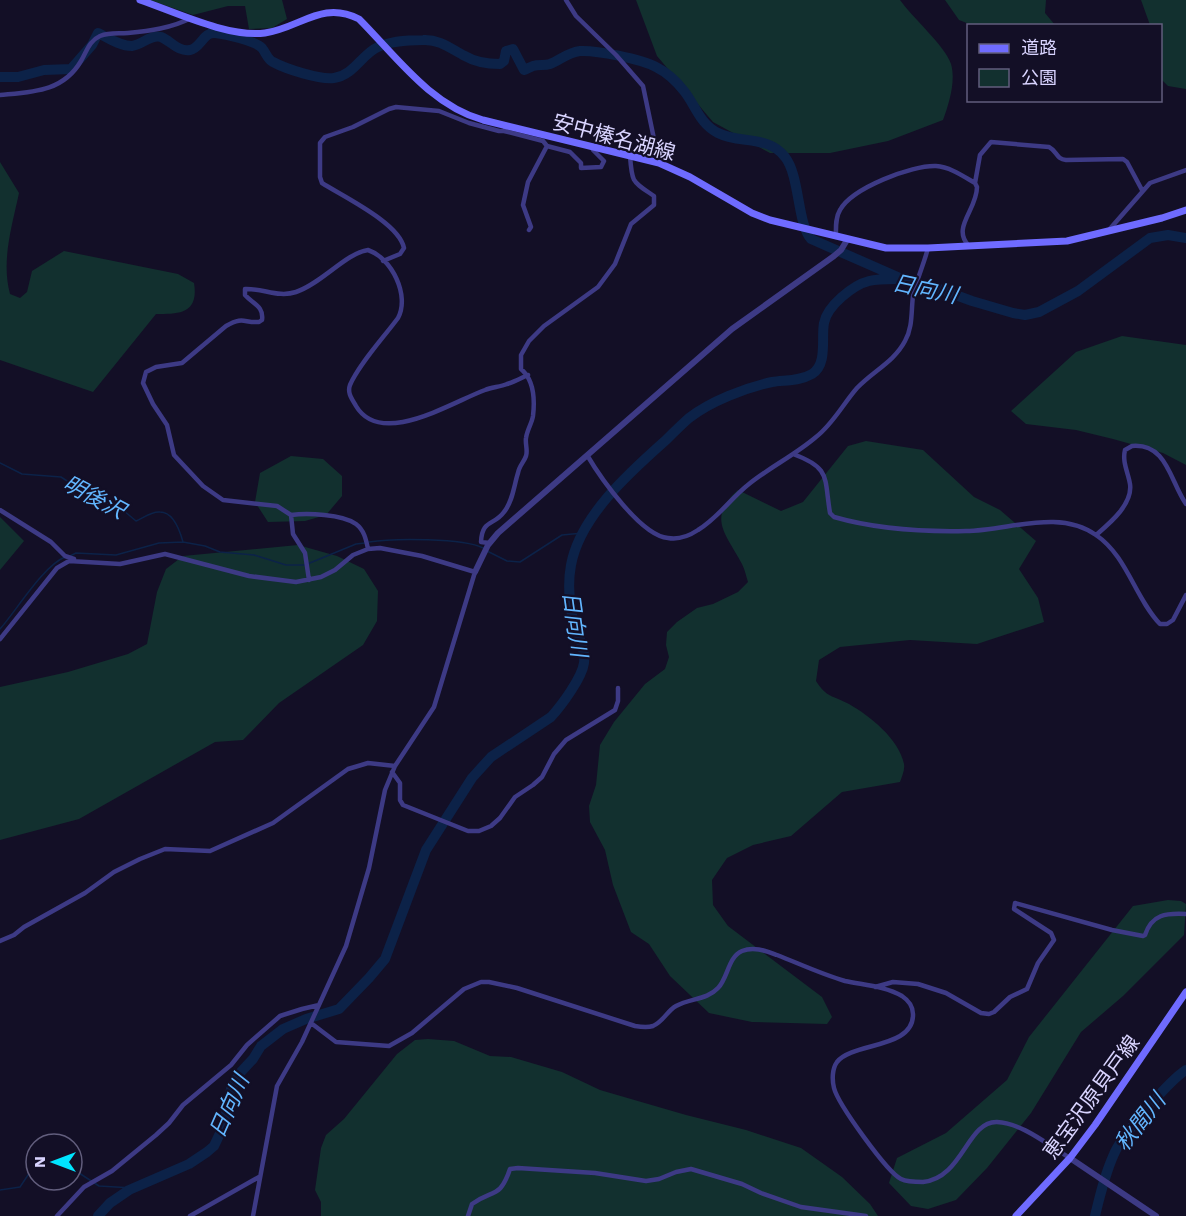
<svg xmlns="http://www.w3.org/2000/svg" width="1186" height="1216" viewBox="0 0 1186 1216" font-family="'Work Sans','Noto Sans JP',sans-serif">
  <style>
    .green { fill: #12302f }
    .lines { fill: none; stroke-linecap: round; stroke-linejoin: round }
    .stream { stroke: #0c2248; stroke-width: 1.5 }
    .river { stroke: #0c2248; stroke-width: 10 }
    .minor { stroke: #3d3a85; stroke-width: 4.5 }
    .tertiary { stroke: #3d3a85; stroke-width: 6 }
    .secondary { stroke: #6f6bff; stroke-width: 7 }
    .labels { text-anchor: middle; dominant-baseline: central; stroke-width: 4.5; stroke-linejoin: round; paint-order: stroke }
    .street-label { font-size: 21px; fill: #d9d4ff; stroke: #130f26 }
    .water-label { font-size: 22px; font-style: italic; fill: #62b6ff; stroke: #130f26 }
  </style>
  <rect width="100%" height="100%" fill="#130f26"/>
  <!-- green -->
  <path class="green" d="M 150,0 L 282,0 L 287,19 L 272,28 L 249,29 L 245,6 L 228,6 L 193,15 Z
    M 636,0 L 900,0 C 912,17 945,46 951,64 C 956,81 949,104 943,120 L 888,141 L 830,153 L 770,153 L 713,122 L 657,56 Z
    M 945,0 L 1046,0 L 1045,13 L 1055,25 L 972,25 L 959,20 Z
    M 1141,0 L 1186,0 L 1186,89 L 1168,86 L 1161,79 L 1160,26 L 1150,25 Z
    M 0,162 L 19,193 C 12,226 1,261 10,294 L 20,298 L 27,292 L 32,271 L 64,251 L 178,274 L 194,283 C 199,314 179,314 156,314 L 93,392 L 0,360 Z
    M 1122,336 L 1186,345 L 1186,465 L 1163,453 L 1113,439 L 1076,430 L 1026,424 L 1011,411 L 1076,352 Z
    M 866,441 L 923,450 L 974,497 L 1000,510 L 1036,541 L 1019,569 L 1038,598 L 1044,622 L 977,644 L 910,640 L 840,647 L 819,660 L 816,681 C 827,698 832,695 849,704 C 870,716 899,739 904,764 C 905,770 902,776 900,782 L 842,792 L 791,836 L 753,845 L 727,858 L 712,880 L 713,905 L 728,926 L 822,997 L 832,1017 L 827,1024 L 752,1022 L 709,1013 L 670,976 L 649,944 L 631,932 L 613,885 L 605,850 L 590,822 L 589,806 L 596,785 L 600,745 L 614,722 L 645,684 L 665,669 L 669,657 L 666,645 L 667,632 L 677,622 L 697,608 L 713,604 L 738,592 L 748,582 C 746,576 745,570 742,564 C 727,535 706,518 738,490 L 781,511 L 803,502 L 848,446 Z
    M 291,456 L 323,459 L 342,476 L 342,496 L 326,515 L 305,521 L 268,522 L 255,502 L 260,473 Z
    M 0,517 L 24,541 L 0,570 Z
    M 298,545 L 337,556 L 364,569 L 378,591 L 377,621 L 363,645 L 279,703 L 243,740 L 215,742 L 79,819 L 0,840 L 0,687 L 68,672 L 128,654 L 147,644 L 157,592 L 166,569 L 183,556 Z
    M 1168,900 L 1181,901 L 1186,904 L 1184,935 L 1123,996 L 1081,1032 L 1031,1113 L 987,1168 L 956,1200 L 928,1209 L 911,1206 L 889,1183 L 897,1158 L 946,1133 L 1007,1080 L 1029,1037 L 1133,906 Z
    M 428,1039 L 454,1041 L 490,1056 L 511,1057 L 562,1072 L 600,1090 L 686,1115 L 746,1130 L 801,1148 L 842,1177 L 870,1204 L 878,1216 L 321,1216 L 321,1202 L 315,1190 L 321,1148 L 326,1135 L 344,1119 L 397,1054 L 415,1040 Z"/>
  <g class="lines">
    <!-- stream -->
    <path class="stream" d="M 0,463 L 22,474 L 61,477 L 99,502 L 117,505 L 136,521 C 143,518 152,511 160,512 C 174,512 180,531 183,542
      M 369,542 C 393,538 464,538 483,548
      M 487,551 L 507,561 L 520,562 L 562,535 L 583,533
      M 70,556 L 76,553 L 116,555 L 159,543 L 183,542 L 205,546 L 220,552 L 254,555 L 286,565 L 305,565 L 356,544 L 365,543
      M 0,629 C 16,611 44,565 65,557
      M 72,1173 L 79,1173 L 99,1186 L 133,1188
      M 0,1190 L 20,1187 L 32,1169 L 36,1168"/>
    <!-- river -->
    <path class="river" d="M 0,77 L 18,77 L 44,70 L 71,69 L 92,45 L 98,33 C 108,38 120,46 132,46 C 142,45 151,34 161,37 C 171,41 178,52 190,50 C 201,48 203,32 215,33 C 225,34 256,41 262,48 C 266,53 268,60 273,62 C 286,69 320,80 334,78 C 354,75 362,54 378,47 C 391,41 410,40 423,40 C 440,39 451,49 465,56 C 475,62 488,64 500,64 L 504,61 L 506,51 L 513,49 L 524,70 C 527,69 530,67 533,66 C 539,64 544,66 550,64 C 560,60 569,52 580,51 C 596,50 641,59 656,67 C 666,72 677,82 684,91 C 696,106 699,123 718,133 C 739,144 769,135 785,157 C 800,176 797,223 811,239 L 909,282 L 931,286 L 972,301 L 1013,313 L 1025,315 L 1039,312 L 1078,291 L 1150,238 L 1168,235 L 1186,238
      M 98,1216 L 110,1203 L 129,1190 L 189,1164 L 207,1152 L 214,1146 L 223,1127 L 231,1089 L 239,1074 L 253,1059 L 261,1046 L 283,1029 L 306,1019 L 339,1009 L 369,978 L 385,959 L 426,850 L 472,778 L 491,757 L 551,717 C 561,706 582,678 584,663 C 586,647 575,631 572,615 C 569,599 568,581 571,565 C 580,516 630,472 666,440 C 673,433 681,425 689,418 C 711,401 745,388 772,382 C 785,380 800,381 812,374 C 828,364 821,338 824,323 C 827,306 853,285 869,281 C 877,279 888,279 896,279
      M 1095,1216 C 1100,1195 1105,1174 1114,1154 C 1122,1135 1169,1081 1186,1070"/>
    <!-- minor -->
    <path class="minor" d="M 566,0 L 576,16 L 616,55 L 643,86 L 659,163
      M 0,95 C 32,92 63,92 81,61 C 87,51 89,41 100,36 C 110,32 118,34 128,33 C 149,31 172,28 191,18
      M 504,131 L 543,141 L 547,146 L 528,182 L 523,205 L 531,227 L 529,230
      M 547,146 L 570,152 L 581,163 L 581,168 L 601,167 L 604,161 L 593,150 L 592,147
      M 1108,231 L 1150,183 L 1186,170
      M 836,237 C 836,228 835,218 840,210 C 852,188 912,165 936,166 C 950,167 963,176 975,183
      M 969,246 C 951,228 977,210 977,187 L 975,183 L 980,155 L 991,142 L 1049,147 C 1057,151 1056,159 1066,160 L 1123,159 L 1127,162 L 1142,190
      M 383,261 L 400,254 L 404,248 C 399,223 344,197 322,183 L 320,177 L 320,143 L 325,137 L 353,127 L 389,109 L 396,107 L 439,111 L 469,123 L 499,131 L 504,131 L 507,126
      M 793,454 C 831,468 824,477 830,513 L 834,517 C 876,529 922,532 966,531 C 1008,531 1058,508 1096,535 C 1127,556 1135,598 1160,624 L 1167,624 L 1173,620 L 1186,595
      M 587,455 C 600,477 641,536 668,538 C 679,540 689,536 698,530 C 718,518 731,498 749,484 C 770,467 795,455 816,437 C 833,424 843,404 857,388 C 873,371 894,362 905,341 C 913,327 911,311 913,296 C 916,281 924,264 928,248
      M 0,510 L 51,542 L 65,556 L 74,559
      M 291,515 L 293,534 L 305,553 L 309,580
      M 1096,535 C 1110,523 1133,504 1130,484 C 1128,472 1122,462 1125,450 L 1132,446 C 1167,443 1170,481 1186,504
      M 489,543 L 481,542 C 482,519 494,526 504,512 C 513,501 514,485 518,473 C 519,466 524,462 526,456 C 528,450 525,444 526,438 C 527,430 532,423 533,416 C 535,399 534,380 521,369 L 521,355 L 529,341 L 544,326 L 598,287 L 615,264 L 631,224 L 654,205 L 654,196 C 632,181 632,183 630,156
      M 368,549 C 366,539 364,530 356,524 C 342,514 307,513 291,515 L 277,506 L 223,500 L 203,486 L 174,455 L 167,425 L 153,404 L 143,383 L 146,372 L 156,367 L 182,363 L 226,326 C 244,316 243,323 259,322 L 262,320 C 264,306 253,304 245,295 L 245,289 C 263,288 278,298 296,292 C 321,284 346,253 368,250 C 392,258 410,296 398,318 C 384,337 359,364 350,385 C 347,393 352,399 356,406 C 381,448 452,402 485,390 C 492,387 500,387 507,384 C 514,382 521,378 528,375
      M 0,639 L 57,568 L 69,561 L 120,564 L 165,554 L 249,576 L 296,582 L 321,577 L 335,570 L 353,555 L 368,549 L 380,548 L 422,556 L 475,572 L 434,707 L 395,766 L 385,790 L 369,868 L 346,946 L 302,1042 L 277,1086 L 253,1216
      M 392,772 L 400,783 L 400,800 L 403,805 L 468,831 L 479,831 L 491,826 L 500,818 L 515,797 L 533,785 L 542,777 L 554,754 L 566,740 L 615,710 L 618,701 L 618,688
      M 0,941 L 14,935 L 24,927 L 85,893 L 114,872 L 140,859 L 165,849 L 210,851 L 273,823 L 348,769 L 368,763 L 395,766
      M 875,987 L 893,982 L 918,984 L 946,993 L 981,1013 L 989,1014 L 994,1012 L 1010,997 L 1027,989 L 1038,963 L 1054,940 L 1051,933 L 1014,909 L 1015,903 L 1112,930 L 1143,936 L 1145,935 C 1152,914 1166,913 1186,914
      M 311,1023 L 336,1042 L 389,1046 L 412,1033 L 464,989 L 481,982 L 489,982 L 517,988 L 635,1026 C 641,1027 647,1028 653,1026 C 663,1022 667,1011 676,1006 C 690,998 707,1000 718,988 C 728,978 728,957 742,951 C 754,946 766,951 777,955 C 800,964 821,974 845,981 C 863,985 885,986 902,996 C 908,1000 913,1006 913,1014 C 914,1049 853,1042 837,1062 C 832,1069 832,1080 834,1088 C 838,1104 887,1172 901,1179 C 907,1182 916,1182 923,1182 C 963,1178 967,1121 997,1122 C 1022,1123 1048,1145 1070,1158
      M 57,1216 L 84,1187 L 112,1171 L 156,1135 L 169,1123 L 183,1105 L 231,1065 L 247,1045 L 280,1016 L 302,1009 L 319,1005
      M 190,1216 L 259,1177
      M 468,1216 L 472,1204 C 493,1189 500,1199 510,1169 L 518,1168 L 595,1173 L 646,1181 L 659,1179 L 676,1172 L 691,1169 L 742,1184 L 761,1193 L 801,1207 L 866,1216"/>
    <!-- tertiary -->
    <path class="tertiary" d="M 475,572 L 488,545 L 498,533 L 732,329 L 834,256 L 841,250 L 847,240
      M 1070,1158 L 1156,1216"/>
    <!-- secondary -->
    <path class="secondary" d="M 140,0 C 175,12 229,38 265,33 C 300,28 322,0 359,19 C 396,56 430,105 483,120 L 659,163 L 690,177 L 752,213 L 770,220 L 886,248 L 928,248 L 1067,241 L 1162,218 L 1186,210
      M 1016,1216 L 1070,1158 L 1095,1125 L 1186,992"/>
  </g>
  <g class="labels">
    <!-- street labels -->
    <g class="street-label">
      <text transform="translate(614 137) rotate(15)">安中榛名湖線</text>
      <text transform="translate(1091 1097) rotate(-54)">恵宝沢原貝戸線</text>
    </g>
    <!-- water labels -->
    <g class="water-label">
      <text transform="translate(925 289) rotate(12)">日向川</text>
      <text transform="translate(94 497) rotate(28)">明後沢</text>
      <text transform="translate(575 624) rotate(82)">日向川</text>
      <text transform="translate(229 1106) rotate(-66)">日向川</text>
      <text transform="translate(1140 1122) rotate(-52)">秋間川</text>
    </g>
  </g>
  <!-- legend -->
  <rect x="967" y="24" width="195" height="78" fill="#130f26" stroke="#625e7d" stroke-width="1.5"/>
  <rect x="979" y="44" width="30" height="9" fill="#6f6bff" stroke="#625e7d" stroke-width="1.5"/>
  <text x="1021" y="54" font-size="18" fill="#d9d4ff">道路</text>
  <rect x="979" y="69" width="30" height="18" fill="#12302f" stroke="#625e7d" stroke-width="1.5"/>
  <text x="1021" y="84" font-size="18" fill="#d9d4ff">公園</text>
  <!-- north arrow -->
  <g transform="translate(54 1162) rotate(270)"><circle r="28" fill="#130f26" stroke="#625e7d" stroke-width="1.5"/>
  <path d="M0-4.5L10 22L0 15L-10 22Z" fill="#00e5ff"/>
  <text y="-9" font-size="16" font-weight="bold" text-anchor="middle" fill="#d9d4ff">N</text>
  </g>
</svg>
